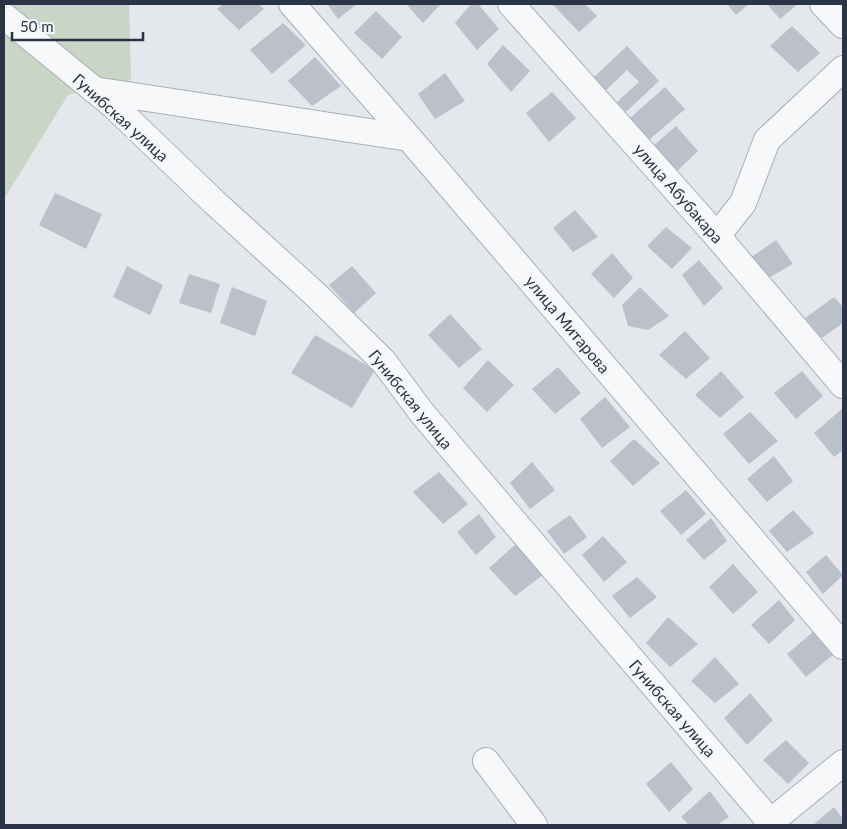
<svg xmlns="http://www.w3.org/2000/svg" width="847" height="829" viewBox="0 0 847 829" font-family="Lato,sans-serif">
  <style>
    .green { fill: #c9d6c5 }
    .building { fill: #bbc0ca }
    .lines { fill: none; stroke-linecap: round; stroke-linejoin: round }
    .minor-casing { stroke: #a9aeb7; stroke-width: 28 }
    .minor { stroke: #f7f8fa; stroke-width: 26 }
    .labels { text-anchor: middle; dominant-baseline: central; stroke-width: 4.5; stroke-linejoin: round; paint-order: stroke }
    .street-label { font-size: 16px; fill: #2b3445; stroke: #f4f6f9 }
  </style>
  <rect width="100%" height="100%" fill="#e4e7ec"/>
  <!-- green -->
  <path class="green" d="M 4,4 L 129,4 L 131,80 L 68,95 L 4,199 Z"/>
  <!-- building -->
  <path class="building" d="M 223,4 L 259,4 L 264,9 L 239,30 L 217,9 Z
    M 327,4 L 357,4 L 338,19 Z
    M 406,4 L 441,4 L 423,23 Z
    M 471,4 L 478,4 L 499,29 L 477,50 L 455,23 Z
    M 554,4 L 585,4 L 597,16 L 579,32 L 553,5 Z
    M 727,4 L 749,4 L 736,15 Z
    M 767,4 L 798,4 L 780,19 Z
    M 376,11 L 402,37 L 382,59 L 354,33 Z
    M 283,23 L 306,45 L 272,74 L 250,50 Z
    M 792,26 L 820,53 L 798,72 L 770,46 Z
    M 503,45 L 530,71 L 511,92 L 487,64 Z
    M 627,46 L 659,81 L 626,112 L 617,102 L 639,82 L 627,70 L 604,92 L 592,79 Z
    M 315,57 L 341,86 L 312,106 L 288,81 Z
    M 445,73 L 465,101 L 435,119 L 418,94 Z
    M 665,87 L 685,109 L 649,140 L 630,118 Z
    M 552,92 L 576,118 L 549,142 L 526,113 Z
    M 676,126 L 698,151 L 675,173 L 652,147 Z
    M 55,193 L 102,214 L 86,249 L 39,225 Z
    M 575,210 L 598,237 L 573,252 L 553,228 Z
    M 666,227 L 692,248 L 672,269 L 647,246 Z
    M 776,240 L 793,264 L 770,277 L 750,258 Z
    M 612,253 L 633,278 L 614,298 L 591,274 Z
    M 699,260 L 723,288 L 704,306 L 682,275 Z
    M 127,266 L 163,285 L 150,315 L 113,297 Z
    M 352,266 L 376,293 L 354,313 L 329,285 Z
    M 189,274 L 220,284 L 211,313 L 179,303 Z
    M 232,287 L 267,301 L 255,336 L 220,323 Z
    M 640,287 L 669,316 L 648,330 L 628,326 L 622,305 Z
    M 834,297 L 843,307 L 843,323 L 822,338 L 805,318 Z
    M 450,314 L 482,349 L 459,368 L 428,335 Z
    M 685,331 L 710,358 L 686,379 L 659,355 Z
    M 315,335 L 375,370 L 352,408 L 291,373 Z
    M 488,360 L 514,385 L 487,412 L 463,388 Z
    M 558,367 L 581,393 L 555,414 L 532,389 Z
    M 721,371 L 744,397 L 720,418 L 695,395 Z
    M 802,371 L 823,396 L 796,419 L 774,393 Z
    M 605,397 L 630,427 L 602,448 L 580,419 Z
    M 843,408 L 843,450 L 834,457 L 814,433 Z
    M 750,412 L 778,441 L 749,464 L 723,434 Z
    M 634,439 L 660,463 L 633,486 L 610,461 Z
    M 774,456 L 793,481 L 767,502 L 747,479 Z
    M 532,462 L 555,490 L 530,509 L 510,483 Z
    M 439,472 L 468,504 L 443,524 L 413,492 Z
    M 686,490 L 706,514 L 681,535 L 660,511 Z
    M 793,510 L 814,533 L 787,552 L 769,531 Z
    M 479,514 L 496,537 L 476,555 L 457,532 Z
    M 570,515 L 587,537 L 564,554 L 547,531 Z
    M 711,518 L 727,541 L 704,560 L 686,540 Z
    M 603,536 L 627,562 L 604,582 L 582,555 Z
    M 516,544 L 543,575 L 515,596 L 489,568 Z
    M 826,555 L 843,575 L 823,594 L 806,572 Z
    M 733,564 L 758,592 L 733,614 L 709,587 Z
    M 637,577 L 657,597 L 630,618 L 612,596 Z
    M 779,600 L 795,620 L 769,644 L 751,625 Z
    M 668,617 L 698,644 L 670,667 L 646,643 Z
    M 814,631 L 834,654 L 806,677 L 787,654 Z
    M 715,657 L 739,684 L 715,703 L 691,681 Z
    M 750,693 L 773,720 L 747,745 L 724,718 Z
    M 786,740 L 809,763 L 788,784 L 763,760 Z
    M 671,762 L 693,789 L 669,812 L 646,784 Z
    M 710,791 L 729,817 L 717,825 L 689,825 L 681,817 Z
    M 834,807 L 843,819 L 843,825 L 813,825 Z"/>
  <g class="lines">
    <!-- minor casing -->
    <g class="minor-casing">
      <path id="minor" d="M 292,4 L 409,138 L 843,646
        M 511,4 L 717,236 L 843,385
        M 823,4 L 843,25
        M 4,16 L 114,106 L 214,202 L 316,295 L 384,362 L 422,413 L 510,517 L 773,825
        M 94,90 L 409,138
        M 717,236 L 743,203 L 767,140 L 843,69
        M 486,761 L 534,825
        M 767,825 L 843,763"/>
    </g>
    <!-- minor -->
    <use href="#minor" class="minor"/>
  </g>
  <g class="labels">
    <!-- street labels -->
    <g class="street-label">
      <text transform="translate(121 117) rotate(42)">Гунибская улица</text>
      <text transform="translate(679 193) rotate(49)">улица Абубакара</text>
      <text transform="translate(568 324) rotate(50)">улица Митарова</text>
      <text transform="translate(411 399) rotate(51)">Гунибская улица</text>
      <text transform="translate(673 708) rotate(49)">Гунибская улица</text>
    </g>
  </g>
  <!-- border -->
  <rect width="847" height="829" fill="none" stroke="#2b3445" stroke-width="10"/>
  <!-- scale -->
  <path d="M12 32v8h131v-8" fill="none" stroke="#2b3445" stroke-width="2.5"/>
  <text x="20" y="32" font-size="15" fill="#2b3445" stroke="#f4f6f9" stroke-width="4" paint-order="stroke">50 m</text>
</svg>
